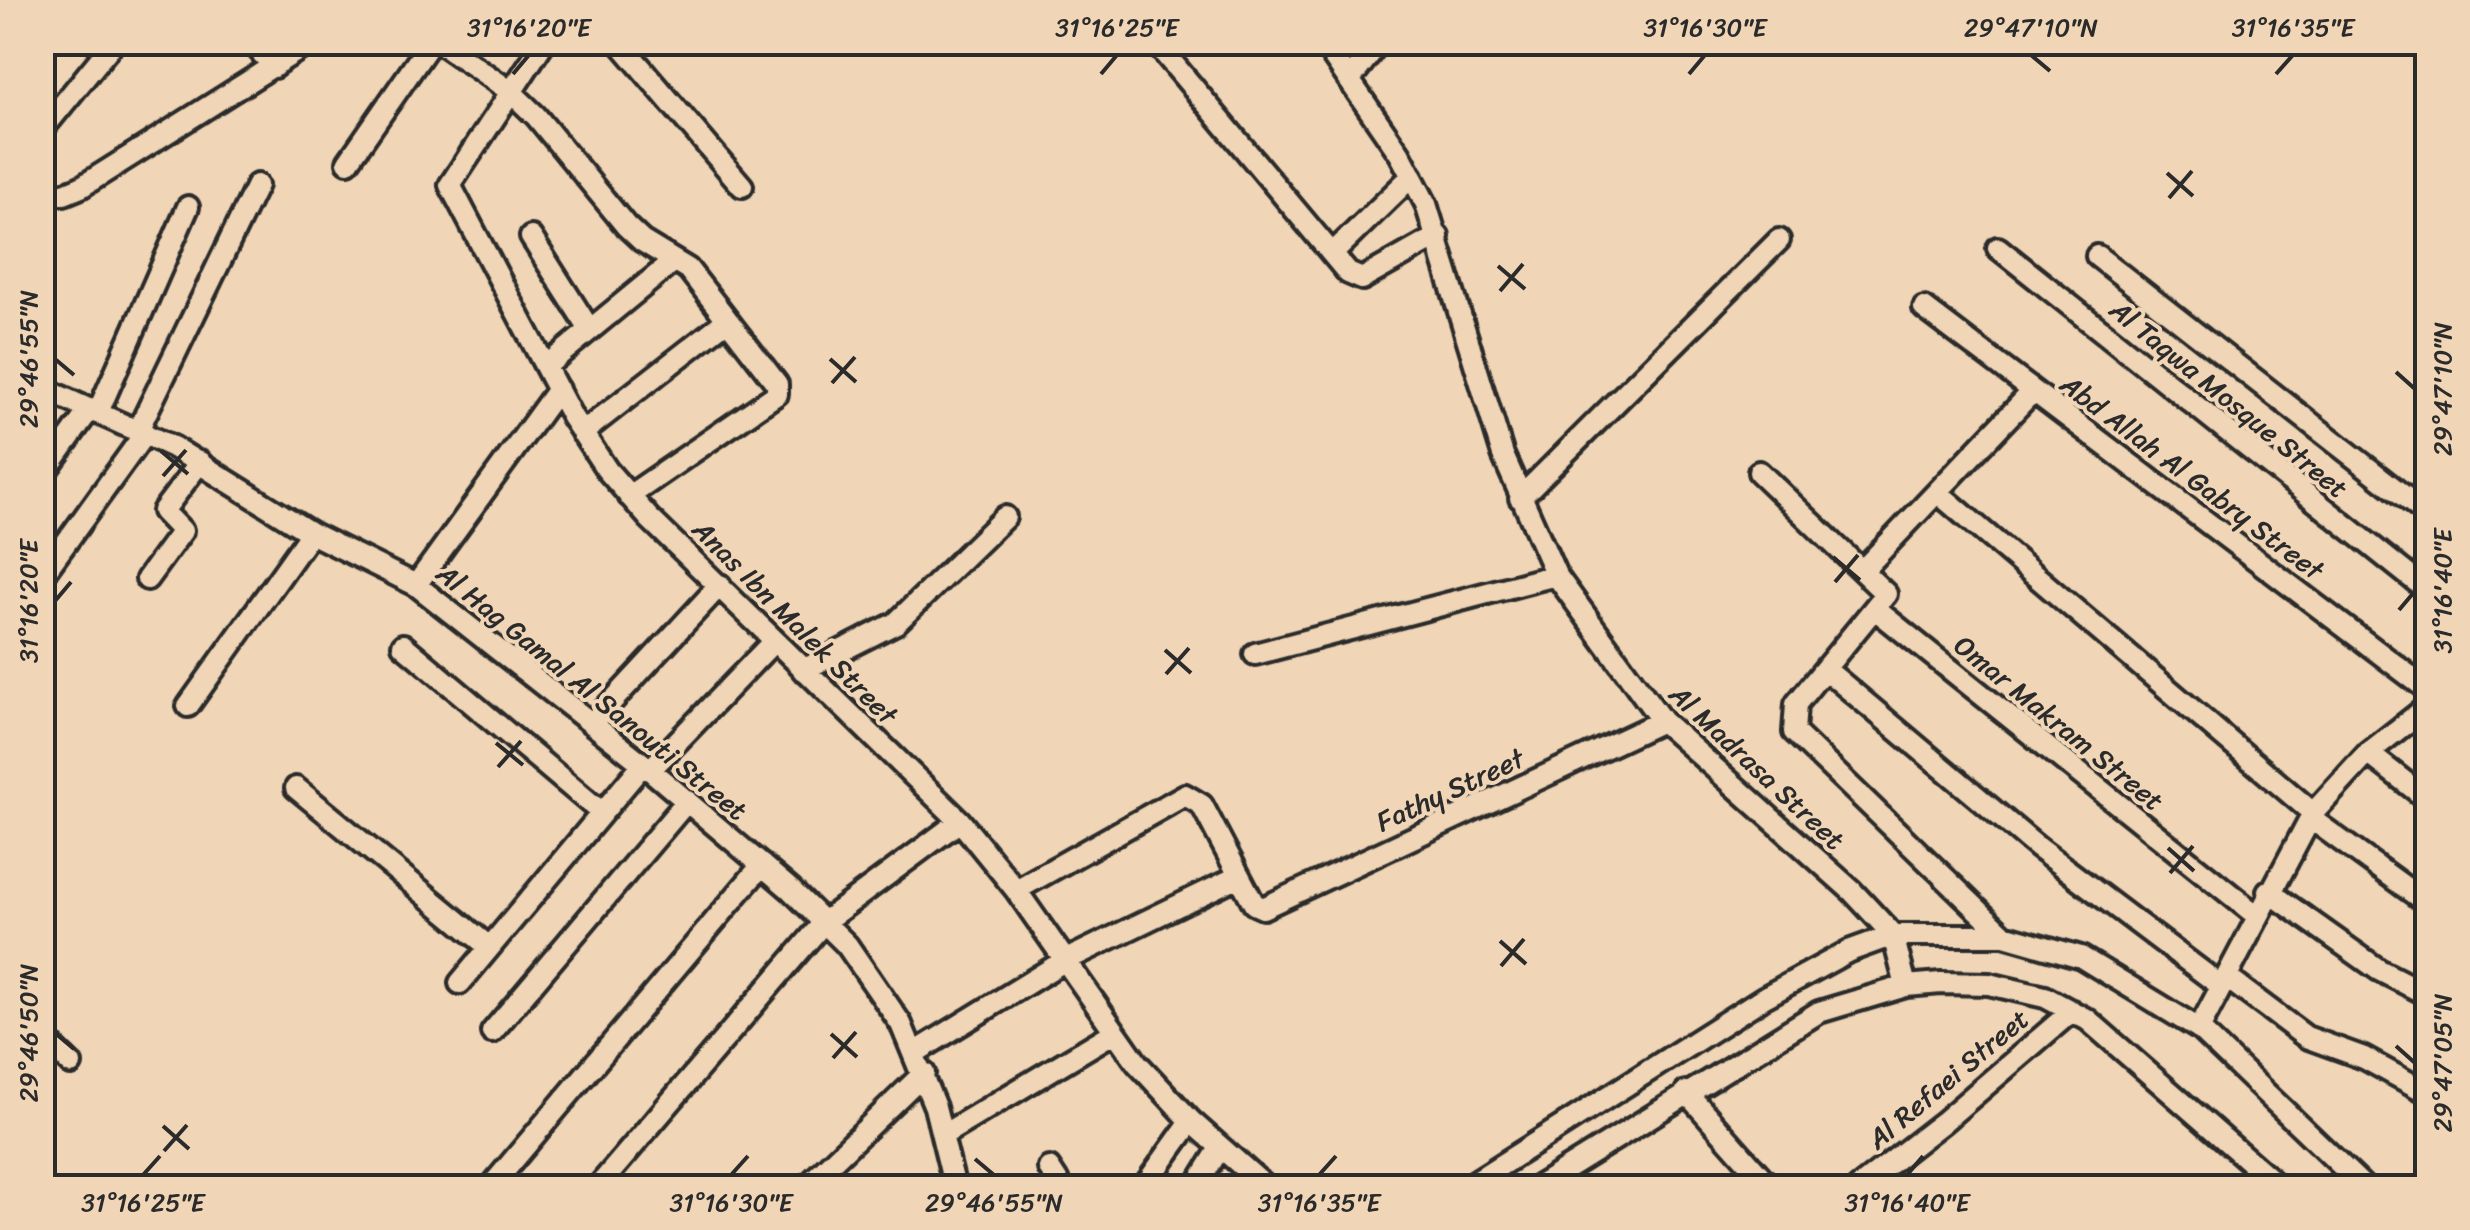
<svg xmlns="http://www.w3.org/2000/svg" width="2470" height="1230" viewBox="0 0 2470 1230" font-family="Sriracha,sans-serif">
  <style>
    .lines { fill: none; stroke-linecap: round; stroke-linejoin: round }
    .minor-casing { stroke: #2b2b2b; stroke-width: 28 }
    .minor { stroke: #f0d6b7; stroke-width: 20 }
    .ticks { fill: none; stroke: #2b2b2b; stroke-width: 4 }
    .labels { text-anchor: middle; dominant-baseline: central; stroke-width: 8; stroke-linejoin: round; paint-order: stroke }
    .street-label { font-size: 28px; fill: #2b2b2b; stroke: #f0d6b7 }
    .neatline { fill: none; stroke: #2b2b2b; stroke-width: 4 }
    .ticks-label { font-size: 25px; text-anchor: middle; fill: #2b2b2b }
  </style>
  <rect width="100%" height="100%" fill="#f0d6b7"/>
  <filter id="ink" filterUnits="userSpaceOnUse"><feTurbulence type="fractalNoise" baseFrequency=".01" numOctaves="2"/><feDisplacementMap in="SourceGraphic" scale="20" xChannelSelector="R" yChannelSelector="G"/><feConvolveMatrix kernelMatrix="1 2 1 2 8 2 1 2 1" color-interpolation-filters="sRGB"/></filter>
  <g filter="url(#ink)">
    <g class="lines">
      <!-- minor casing -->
      <g class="minor-casing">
        <path id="minor" d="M 252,42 L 274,67
          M 439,42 L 510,91 L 536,116 L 626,226 L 642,241 L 688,269 L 777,384 L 777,394 L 629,496
          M 544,42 L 450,185 L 572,417 L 607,470 L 649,518 L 960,821 L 1016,890 L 1137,1063 L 1191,1121 L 1267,1188
          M 619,42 L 742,186
          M 1155,42 L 1348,273 L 1362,279 L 1438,236
          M 1323,42 L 1400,154 L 1426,204 L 1503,455 L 1556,575 L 1662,721 L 1852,891 L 1893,935 L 1906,986
          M 1409,42 L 1418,42
          M 1351,78 L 1379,42
          M 42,130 L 114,42
          M 348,162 L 431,42
          M 42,194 L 64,194 L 81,187 L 311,42
          M 531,237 L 590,330
          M 1998,248 L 2428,591
          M 1332,254 L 1412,176
          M 2097,256 L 2428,515
          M 1924,308 L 2428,690
          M 546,366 L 674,261
          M 42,388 L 173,447 L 311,533 L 416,585 L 643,764 L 791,890 L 847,945 L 901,1024 L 935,1107 L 955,1188
          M 98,412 L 188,207
          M 138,430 L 257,185
          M 582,433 L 727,320
          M 1759,472 L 1886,594 L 1796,704 L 1794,732 L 2004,935
          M 42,476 L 90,409
          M 1937,492 L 2313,813
          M 1520,498 L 1779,240
          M 1863,570 L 2033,391
          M 42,576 L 145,433
          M 147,579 L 182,531 L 163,511 L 200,462
          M 416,585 L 558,389
          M 1875,609 L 2256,915
          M 403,645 L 602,813
          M 1255,654 L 1556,575
          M 1825,669 L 2038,848 L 2221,986
          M 803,670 L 896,623 L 1005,517
          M 188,706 L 311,533
          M 592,723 L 720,585
          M 2368,753 L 2428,800
          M 650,770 L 774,641
          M 296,788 L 489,947
          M 2310,818 L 2428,904
          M 1016,890 L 1185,795 L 1202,805 L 1254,904 L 1263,908 L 1662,721
          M 2268,891 L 2379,970 L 2428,995
          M 2226,977 L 2306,1037 L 2364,1058 L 2428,1093
          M 460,983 L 643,764
          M 2199,1029 L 2313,813 L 2368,753 L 2428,706
          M 492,1032 L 687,801
          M 42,1036 L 71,1064
          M 916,1052 L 1064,961 L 1239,876
          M 1686,1092 L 1771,1188
          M 943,1135 L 1113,1033
          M 1049,1168 L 1062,1188
          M 1148,1181 L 1191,1121
          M 495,1182 L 762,865
          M 42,1187 L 43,1188
          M 597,1188 L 825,921 L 960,821
          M 805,1188 L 924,1073
          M 1195,1188 L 1220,1148
          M 1465,1188 L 1763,998 L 1849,951 L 1893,935 L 2004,935 L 2081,957 L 2199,1029 L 2365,1188
          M 1536,1188 L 1819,1012 L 1906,986 L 1941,983 L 1989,984 L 2045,997 L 2088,1020 L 2280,1188
          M 1858,1188 L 1943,1122 L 2072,1011"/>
      </g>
      <!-- minor -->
      <use href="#minor" class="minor"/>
    </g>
  </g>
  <!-- ticks -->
  <path class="ticks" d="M 2031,55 L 2050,71M 513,74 L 529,55M 1101,74 L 1117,55M 1689,74 L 1705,55M 2276,74 L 2293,55M 2167,173 L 2193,196M 2169,198 L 2192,171M 1498,266 L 1525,289M 1500,291 L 1523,264M 55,359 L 74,375M 830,359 L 856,382M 2396,372 L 2415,389M 832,383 L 855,357M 161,451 L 188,474M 163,476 L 186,450M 1833,557 L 1860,580M 1835,582 L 1858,555M 55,601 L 71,582M 2399,610 L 2415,591M 1165,650 L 1191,673M 1166,674 L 1189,648M 496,743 L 523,765M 498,767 L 521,741M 2168,848 L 2194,871M 2170,873 L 2193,846M 1500,941 L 1526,964M 1501,966 L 1524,939M 55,1033 L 74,1049M 831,1034 L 857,1057M 2396,1046 L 2415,1063M 833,1058 L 856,1032M 163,1126 L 189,1149M 164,1151 L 187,1125M 975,1159 L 994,1175M 143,1175 L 160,1156M 731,1175 L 748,1156M 1319,1175 L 1336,1156M 1907,1175 L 1923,1156"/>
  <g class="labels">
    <!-- street labels -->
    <g class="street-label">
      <text transform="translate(2229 399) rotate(39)">Al Taqwa Mosque Street</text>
      <text transform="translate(2192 477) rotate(37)">Abd Allah Al Gabry Street</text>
      <text transform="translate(795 622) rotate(45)">Anas Ibn Malek Street</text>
      <text transform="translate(592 692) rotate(39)">Al Hag Gamal Al Sanouti Street</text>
      <text transform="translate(2059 723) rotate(39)">Omar Makram Street</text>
      <text transform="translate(1757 767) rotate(43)">Al Madrasa Street</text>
      <text transform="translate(1450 790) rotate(-25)">Fathy Street</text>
      <text transform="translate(1948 1079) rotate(-40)">Al Refaei Street</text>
    </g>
  </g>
  <!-- margin -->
  <rect width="2470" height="1230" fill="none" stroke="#f0d6b7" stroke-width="110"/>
  <rect x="55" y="55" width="2360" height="1120" class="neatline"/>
  <g class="ticks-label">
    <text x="529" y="36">31°16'20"E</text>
    <text x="1117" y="36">31°16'25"E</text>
    <text x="1705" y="36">31°16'30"E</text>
    <text x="2031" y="36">29°47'10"N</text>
    <text x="2293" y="36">31°16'35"E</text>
    <text transform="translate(28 359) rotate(-90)" y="9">29°46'55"N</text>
    <text transform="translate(2442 389) rotate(-90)" y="9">29°47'10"N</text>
    <text transform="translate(2442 591) rotate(-90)" y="9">31°16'40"E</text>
    <text transform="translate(28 601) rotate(-90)" y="9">31°16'20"E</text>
    <text transform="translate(28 1033) rotate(-90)" y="9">29°46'50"N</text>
    <text transform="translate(2442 1063) rotate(-90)" y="9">29°47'05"N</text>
    <text x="143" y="1211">31°16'25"E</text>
    <text x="731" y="1211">31°16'30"E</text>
    <text x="994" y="1211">29°46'55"N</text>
    <text x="1319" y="1211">31°16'35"E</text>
    <text x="1907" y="1211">31°16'40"E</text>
  </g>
</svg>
